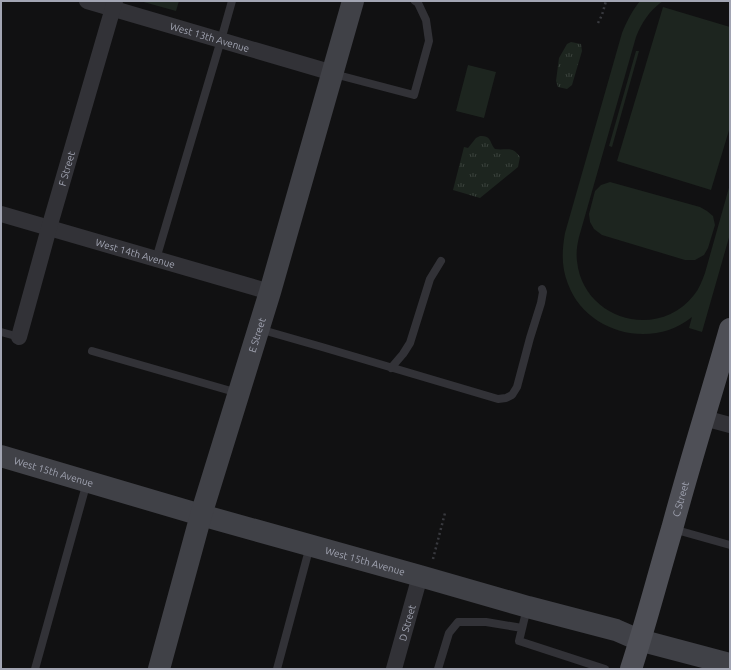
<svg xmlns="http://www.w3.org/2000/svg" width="731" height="670" viewBox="0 0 731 670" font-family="Ubuntu,sans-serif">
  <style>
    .grass { fill: url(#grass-tufts) }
    .garden { fill: #1d251f }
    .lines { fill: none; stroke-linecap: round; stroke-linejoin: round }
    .path { stroke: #38393e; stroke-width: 2.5; stroke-dasharray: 2 3; stroke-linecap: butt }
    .lane { stroke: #323237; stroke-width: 8 }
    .street { stroke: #323237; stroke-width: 16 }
    .secondary { stroke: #404147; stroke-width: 22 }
    .primary { stroke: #4e4f56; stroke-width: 22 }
    .labels { text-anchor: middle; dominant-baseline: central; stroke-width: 4; stroke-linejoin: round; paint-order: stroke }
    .street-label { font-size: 10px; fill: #a2a5b3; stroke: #0c0c0d }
  </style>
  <defs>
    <pattern id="grass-tufts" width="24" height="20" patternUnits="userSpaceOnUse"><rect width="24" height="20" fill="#1d251f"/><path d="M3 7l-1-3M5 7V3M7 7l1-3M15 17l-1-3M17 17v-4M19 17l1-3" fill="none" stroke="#3b423d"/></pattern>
  </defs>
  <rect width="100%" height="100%" fill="#111112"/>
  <!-- grass -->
  <path class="grass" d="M 571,42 L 581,44 L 582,51 L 572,85 L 567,89 L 558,87 L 556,81 L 559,58 L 567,44 Z
    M 480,136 C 492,136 489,142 495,149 C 506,151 512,145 520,157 L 518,167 L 480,198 L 453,190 L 464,147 L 468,148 L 476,138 Z"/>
  <!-- garden -->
  <path class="garden" d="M 140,1 L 179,1 L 176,11 Z
    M 640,1 L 663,1 C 649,11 642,22 636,37 L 579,237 C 577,245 576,253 577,261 C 583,320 658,341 694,295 C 699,289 702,281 705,273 L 730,184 L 730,234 L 702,332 L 689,328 L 692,317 C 652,350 586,333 568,284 C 561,267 562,250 565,233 L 622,33 C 627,21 632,11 640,1 Z
    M 663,7 L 730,27 L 730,127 L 711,190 L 617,161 Z
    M 636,51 L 639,51 L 612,147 L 609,146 Z
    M 468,65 L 496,72 L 484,118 L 456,111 Z
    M 610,182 L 700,207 L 707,211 L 713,216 L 715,225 L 708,248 L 704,255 L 695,260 L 685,260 L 602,235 L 594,229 L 590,222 L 589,214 L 595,191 L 601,185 Z"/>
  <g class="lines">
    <!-- path -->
    <path class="path" d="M 598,23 L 602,15 L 606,1
      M 433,559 L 445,513"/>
    <!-- lane -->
    <path class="lane" d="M 334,74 L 414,95 L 429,41 L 426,20 L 418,3 L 415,1
      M 156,259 L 221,40 L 232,1
      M 259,329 L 322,347 L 498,399 L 506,398 L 512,395 L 517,387 L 530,338 L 541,303 L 543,292 L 542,289
      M 1,332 L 19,337
      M 92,351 L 238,393
      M 391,368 L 403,354 L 410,343 L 430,279 L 441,261
      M 673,529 L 730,545
      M 527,608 L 519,641 L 605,669
      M 35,669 L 87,482
      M 277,669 L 310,546
      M 438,669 L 449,633 L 458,622 L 486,622 L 522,628"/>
    <!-- street -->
    <g class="street">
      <path id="s1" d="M 87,1 L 333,73"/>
      <path id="s2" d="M 1,214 L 270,292"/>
      <path id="s3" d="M 19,337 L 49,228 L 115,1"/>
      <path d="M 704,418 L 730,425"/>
      <path id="s4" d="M 394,669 L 420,576"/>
    </g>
    <!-- secondary -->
    <g class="secondary">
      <path id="s5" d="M 1,456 L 201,515 L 420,576 L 528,607 L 616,630 L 639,640 L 730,664"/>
      <path id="s6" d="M 159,669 L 201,515 L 270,292 L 353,1"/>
    </g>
    <!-- primary -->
    <path class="primary" id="s7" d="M 631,669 C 646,623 658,576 672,529 C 690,462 711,396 730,329"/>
  </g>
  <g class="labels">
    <!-- street labels -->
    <g class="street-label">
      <text stroke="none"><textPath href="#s1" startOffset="128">West 13th Avenue</textPath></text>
      <text stroke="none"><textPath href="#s3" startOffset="175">F Street</textPath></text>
      <text stroke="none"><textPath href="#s2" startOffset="140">West 14th Avenue</textPath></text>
      <text stroke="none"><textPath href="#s6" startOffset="348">E Street</textPath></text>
      <text stroke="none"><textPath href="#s5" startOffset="55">West 15th Avenue</textPath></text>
      <text stroke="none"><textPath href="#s7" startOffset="177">C Street</textPath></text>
      <text stroke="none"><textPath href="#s5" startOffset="379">West 15th Avenue</textPath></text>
      <text stroke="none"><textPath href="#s4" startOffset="48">D Street</textPath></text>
    </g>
  </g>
  <!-- border -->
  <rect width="731" height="670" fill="none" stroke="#a2a5b3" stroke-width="4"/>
</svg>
